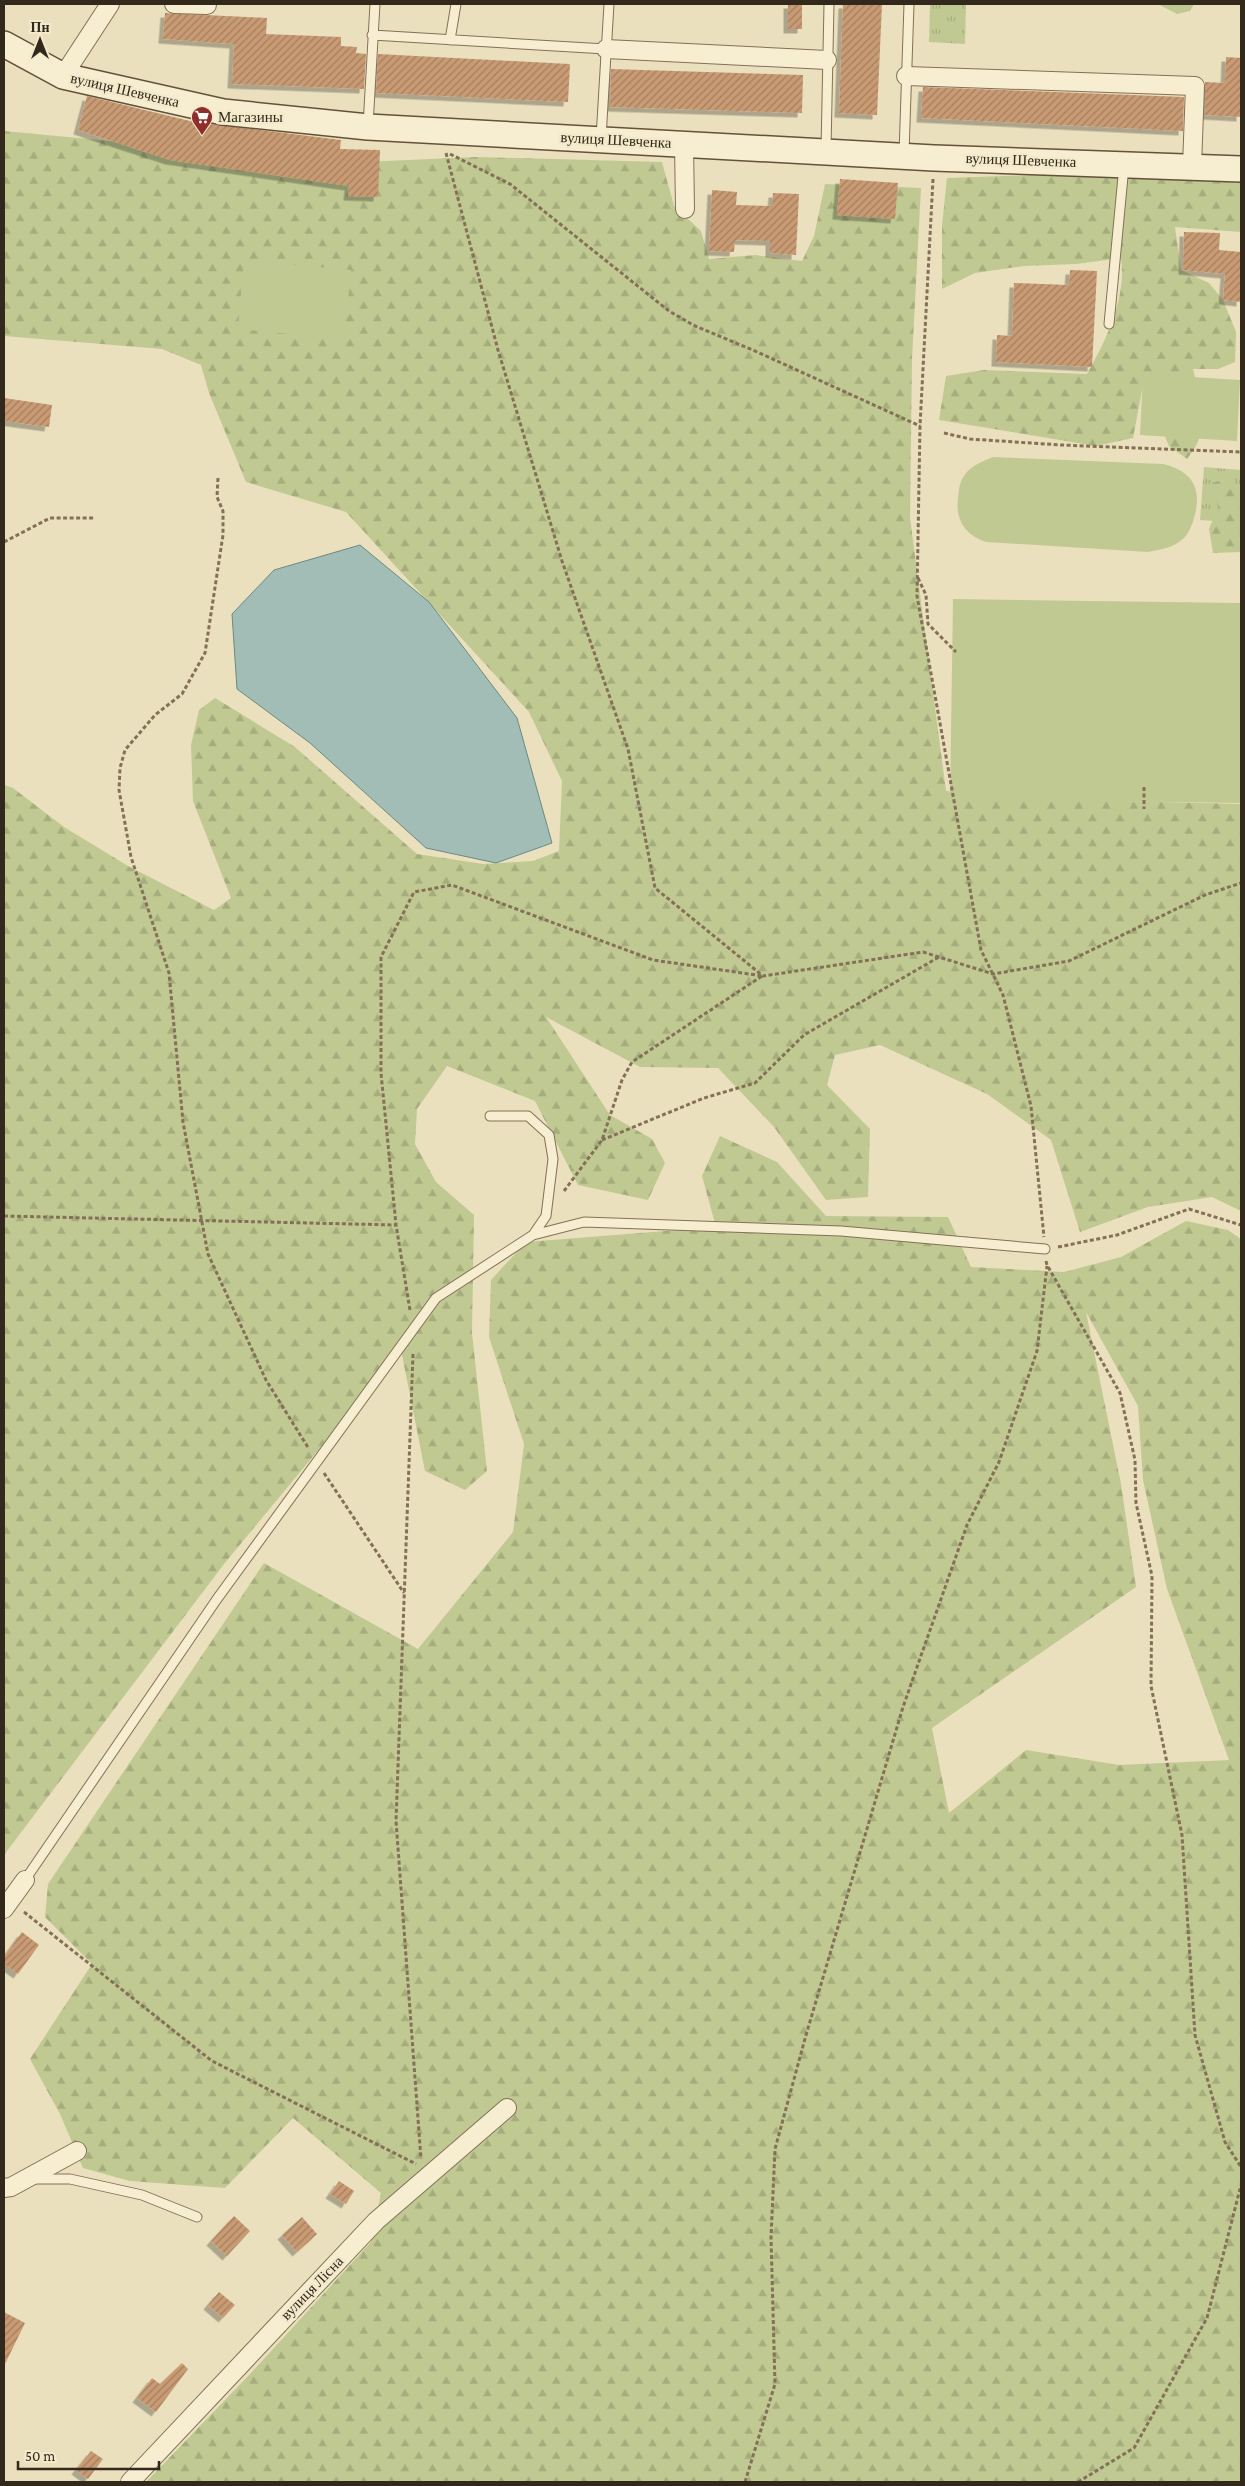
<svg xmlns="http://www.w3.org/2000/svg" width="1245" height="2486" viewBox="0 0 1245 2486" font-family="'Crimson Pro',serif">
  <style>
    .grass { fill: url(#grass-tufts) }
    .forest { fill: url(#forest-firs); fill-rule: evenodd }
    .pitch { fill: #c0c992 }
    .water { fill: #a1bdb6; stroke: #698a83 }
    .building { fill: url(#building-hatch); filter: url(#shadow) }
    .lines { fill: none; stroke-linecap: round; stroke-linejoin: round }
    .lane-casing { stroke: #837057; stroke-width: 11 }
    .street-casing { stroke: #837057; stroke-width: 20 }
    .secondary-casing { stroke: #64513b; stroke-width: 28 }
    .path { stroke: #837057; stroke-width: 3; stroke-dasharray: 4 2.5; stroke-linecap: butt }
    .lane { stroke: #f7edd0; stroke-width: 9 }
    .street { stroke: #f7edd0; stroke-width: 18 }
    .secondary { stroke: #f7edd0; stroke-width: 25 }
    .labels { text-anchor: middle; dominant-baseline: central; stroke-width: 5; stroke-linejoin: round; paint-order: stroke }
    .street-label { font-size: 15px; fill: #32281b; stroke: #f3eacc }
    .poi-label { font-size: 15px; fill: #32281b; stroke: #f3eacc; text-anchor: start }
  </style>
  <defs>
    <pattern id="grass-tufts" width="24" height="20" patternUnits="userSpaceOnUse" patternTransform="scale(1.25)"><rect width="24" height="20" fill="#c0c992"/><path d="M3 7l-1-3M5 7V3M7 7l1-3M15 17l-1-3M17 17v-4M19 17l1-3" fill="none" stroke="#a5ad7d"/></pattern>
    <pattern id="forest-firs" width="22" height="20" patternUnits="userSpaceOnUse" patternTransform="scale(1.25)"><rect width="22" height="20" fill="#c0c992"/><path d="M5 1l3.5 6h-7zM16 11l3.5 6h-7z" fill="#a5ad7d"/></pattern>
    <pattern id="building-hatch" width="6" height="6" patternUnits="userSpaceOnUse" patternTransform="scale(1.25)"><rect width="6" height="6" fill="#c99b74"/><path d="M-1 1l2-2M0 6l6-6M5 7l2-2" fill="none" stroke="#a47e5e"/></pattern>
    <filter id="shadow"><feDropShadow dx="-4.5" dy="4.5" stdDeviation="0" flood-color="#0004"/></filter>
  </defs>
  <rect width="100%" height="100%" fill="#ebe0bd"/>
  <!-- grass -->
  <path class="grass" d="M 930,4 L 966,4 L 965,44 L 929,42 Z
    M 1204,467 L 1241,470 L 1241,523 L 1200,520 Z"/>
  <!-- forest -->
  <path class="forest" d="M 4,131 L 227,152 L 293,165 L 477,157 L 662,162 L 674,206 L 701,231 L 709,259 L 755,255 L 802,261 L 814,236 L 825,184 L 921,188 L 912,359 L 910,518 L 946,791 L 1007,798 L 1241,804 L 1241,1211 L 1212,1197 L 1148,1207 L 1080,1232 L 1051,1140 L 987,1094 L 880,1045 L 835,1055 L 827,1085 L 870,1129 L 868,1197 L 826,1200 L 774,1127 L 718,1068 L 640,1067 L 546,1017 L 610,1115 L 652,1139 L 665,1163 L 648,1200 L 578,1185 L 535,1101 L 447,1066 L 417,1109 L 415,1144 L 436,1182 L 474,1215 L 472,1333 L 487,1471 L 465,1490 L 425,1471 L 401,1350 L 224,1564 L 4,1855 L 4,785 L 13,788 L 64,827 L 128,866 L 214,910 L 231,898 L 193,801 L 191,745 L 199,710 L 215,698 L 295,747 L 417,854 L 483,864 L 533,861 L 559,851 L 562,781 L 529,712 L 346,512 L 246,482 L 209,393 L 201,365 L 162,349 L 4,336 Z
    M 1036,175 L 1151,179 L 1241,178 L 1241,232 L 1175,227 L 1181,270 L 1209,283 L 1223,300 L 1236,332 L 1235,362 L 1218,369 L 1193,369 C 1202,406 1213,426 1187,459 L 1169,446 L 1143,385 L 1133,438 L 1096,446 L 939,420 L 946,376 L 984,370 L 1087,374 C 1106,341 1127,297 1121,258 L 1076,264 L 1024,266 L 975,273 L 942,289 L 942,225 L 947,178 Z
    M 1232,477 L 1241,497 L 1241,552 L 1213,553 L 1209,529 L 1218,507 L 1212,483 Z
    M 720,1136 L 777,1162 L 826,1216 L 948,1217 L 971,1267 L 1064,1272 L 1121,1257 L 1186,1221 L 1228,1230 L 1241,1239 L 1241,2482 L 146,2482 L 251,2373 L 371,2242 L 381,2193 L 293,2118 L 225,2188 L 130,2181 L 83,2168 L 60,2114 L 30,2059 L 92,1964 L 45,1917 L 48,1884 L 264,1563 L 418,1649 L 513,1532 L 524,1444 L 489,1337 L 491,1280 L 526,1242 L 716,1227 L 702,1176 ZM 1086,1312 L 1138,1406 L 1143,1480 L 1167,1589 L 1229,1760 L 1119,1765 L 1026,1750 L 949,1813 L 932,1728 L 1136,1587 L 1121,1484 Z"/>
  <!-- pitch -->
  <path class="pitch" d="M 1158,4 L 1194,4 L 1190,11 L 1177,14 Z
    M 244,260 L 351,270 L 344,339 L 238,329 Z
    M 1143,374 L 1240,380 L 1237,441 L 1140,435 Z
    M 993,457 L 1163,464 C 1192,471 1203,488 1194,518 C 1192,525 1189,533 1184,538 C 1174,548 1161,549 1148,552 L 986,542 C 965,535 955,520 958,498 C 959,490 959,483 964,476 C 971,465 982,462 993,457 Z
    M 953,599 L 1241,603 L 1241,803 L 950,799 Z"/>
  <!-- water -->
  <path class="water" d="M 360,545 L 429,602 L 517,718 L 552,843 L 496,863 L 426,848 L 310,743 L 237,689 L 232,614 L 274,570 Z"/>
  <!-- building -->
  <path class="building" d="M 788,4 L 802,4 L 802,29 L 788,29 Z
    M 843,4 L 882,4 L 877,115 L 839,113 Z
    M 165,13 L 267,18 L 266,34 L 341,37 L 341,46 L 357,47 L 356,53 L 366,54 L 364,89 L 232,84 L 234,44 L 163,39 Z
    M 378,54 L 570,64 L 568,102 L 376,93 Z
    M 1226,57 L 1241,58 L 1241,117 L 1205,115 L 1205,82 L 1225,83 Z
    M 611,69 L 803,75 L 802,113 L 610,107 Z
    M 923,87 L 1184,97 L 1183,131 L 921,118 Z
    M 87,96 L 194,122 L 341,140 L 340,149 L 380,150 L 378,197 L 348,196 L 349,186 L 170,160 L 78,130 Z
    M 840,179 L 898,183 L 895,219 L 837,215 Z
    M 712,190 L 737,192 L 736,205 L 772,206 L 773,193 L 799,194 L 796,255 L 770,253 L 770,241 L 735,240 L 734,252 L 709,251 Z
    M 1184,232 L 1220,233 L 1219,250 L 1241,252 L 1241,302 L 1223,300 L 1225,274 L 1183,270 Z
    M 1070,270 L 1097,271 L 1092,367 L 996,362 L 997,335 L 1012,336 L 1014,283 L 1069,285 Z
    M 4,398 L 52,405 L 49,427 L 4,421 Z
    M 22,1932 L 39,1945 L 18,1974 L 4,1964 L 4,1957 Z
    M 339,2181 L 354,2191 L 346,2204 L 330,2194 Z
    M 234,2216 L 250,2231 L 227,2256 L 211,2241 Z
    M 302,2217 L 317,2234 L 297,2252 L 282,2235 Z
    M 219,2292 L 235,2305 L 223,2318 L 208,2305 Z
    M 4,2312 L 25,2323 L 4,2366 Z
    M 182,2363 L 188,2369 L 156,2412 L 137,2398 L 152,2378 L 160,2384 Z
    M 91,2451 L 103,2459 L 88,2479 L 76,2470 Z"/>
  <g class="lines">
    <!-- lane casing -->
    <g class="lane-casing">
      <path id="lane" d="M 372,35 L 606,49
        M 450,40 L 456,4
        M 368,126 L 375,4
        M 601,138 L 609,4
        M 826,149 L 829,4
        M 904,154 L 909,4
        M 1109,324 L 1124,166
        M 490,1116 L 528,1116 L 549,1135 L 553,1159 L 546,1216 L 533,1235 L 584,1222 L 841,1231 L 1045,1249
        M 25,1880 L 217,1599 L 436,1298 L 533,1235
        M 34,2179 L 70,2179 L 142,2195 L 197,2217"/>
    </g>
    <!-- street casing -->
    <g class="street-casing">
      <path id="street" d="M 174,4 L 207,5
        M 606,49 L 827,60
        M 63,76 L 110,4
        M 906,76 L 1195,86 L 1192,166
        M 684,144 L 685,209
        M 4,1909 L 25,1880
        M 4,2188 L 11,2187 L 77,2151
        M 130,2482 L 376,2221 L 507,2108"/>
    </g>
    <!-- secondary casing -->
    <g class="secondary-casing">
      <path id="secondary" d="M 4,44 L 63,76 L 223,112 L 368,127 L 934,158 L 1241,169"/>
    </g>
    <!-- path -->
    <path class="path" d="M 446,153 L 498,350 L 562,561 L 628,749 L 655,888 L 763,976 L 923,952 L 993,974 L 1069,961 L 1205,895 L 1241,883
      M 450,154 L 510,184 L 669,311 L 693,325 L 755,351 L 920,426
      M 933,179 L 920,426 L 917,596 L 981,950 L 1003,995 L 1031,1106 L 1044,1237
      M 944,433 L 970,439 L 1061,445 L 1241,452
      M 218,478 L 217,497 L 223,511 L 223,535 L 205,653 L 182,694 L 155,715 L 125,750 L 120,768 L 119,790 L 131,857 L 169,973 L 183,1122 L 208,1254 L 266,1380 L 309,1449
      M 4,542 L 50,518 L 94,518
      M 918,578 L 926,595 L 928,624 L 956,652
      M 1144,787 L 1144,809
      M 602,1140 L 704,1098 L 755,1083 L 804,1035 L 939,957
      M 564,1191 L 602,1140 L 622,1080 L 632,1062 L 762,976
      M 4,1216 L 396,1225
      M 1058,1247 L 1117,1235 L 1189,1209 L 1241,1225
      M 1046,1261 L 1047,1265 L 1120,1393 L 1135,1460 L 1136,1503 L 1152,1576 L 1151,1686 L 1182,1835 L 1195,2035 L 1225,2142 L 1241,2167
      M 410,1310 L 396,1225 L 381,1073 L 381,957 L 414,892 L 452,885 L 653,960 L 763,976
      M 413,1354 L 396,1821 L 421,2159
      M 324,1473 L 404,1593
      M 24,1912 L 212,2061 L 416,2164
      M 745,2482 L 775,2384 L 771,2237 L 775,2149 L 806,2035 L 903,1707 L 967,1525 L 999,1462 L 1037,1351 L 1047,1266
      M 1078,2482 L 1134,2448 L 1207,2318 L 1241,2185"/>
    <!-- lane -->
    <use href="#lane" class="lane"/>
    <!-- street -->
    <use href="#street" class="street"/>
    <!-- secondary -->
    <use href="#secondary" class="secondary"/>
  </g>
  <!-- icons -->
  <defs>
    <g id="supermarket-pin" transform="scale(1.125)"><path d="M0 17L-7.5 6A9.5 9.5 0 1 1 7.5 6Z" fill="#8f2d2a" stroke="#f3eacc"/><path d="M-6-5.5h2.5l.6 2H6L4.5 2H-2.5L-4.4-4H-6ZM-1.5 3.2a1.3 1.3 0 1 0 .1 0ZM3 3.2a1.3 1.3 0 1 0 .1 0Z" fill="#fff"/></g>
  </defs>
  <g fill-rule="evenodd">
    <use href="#supermarket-pin" x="202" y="117"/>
  </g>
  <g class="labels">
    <!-- street labels -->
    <g class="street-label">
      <text transform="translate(125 90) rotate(13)">вулиця Шевченка</text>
      <text transform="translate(616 140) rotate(3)">вулиця Шевченка</text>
      <text transform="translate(1021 160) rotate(2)">вулиця Шевченка</text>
      <text transform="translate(312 2288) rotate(-46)">вулиця Лісна</text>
    </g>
    <!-- poi labels -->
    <g class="poi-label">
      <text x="218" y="117">Магазины</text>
    </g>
  </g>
  <!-- border -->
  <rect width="1245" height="2486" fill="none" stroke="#32281b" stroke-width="10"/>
  <!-- north arrow -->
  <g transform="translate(40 40)" stroke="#f3eacc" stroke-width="4" paint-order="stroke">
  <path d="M0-4L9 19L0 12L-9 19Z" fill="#32281b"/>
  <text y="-8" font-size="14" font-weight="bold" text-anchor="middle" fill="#32281b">Пн</text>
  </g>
  <!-- scale -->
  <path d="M18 2461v8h141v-8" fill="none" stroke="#32281b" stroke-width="2.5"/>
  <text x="25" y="2461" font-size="15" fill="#32281b" stroke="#f3eacc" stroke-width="4" paint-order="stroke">50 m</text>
</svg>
